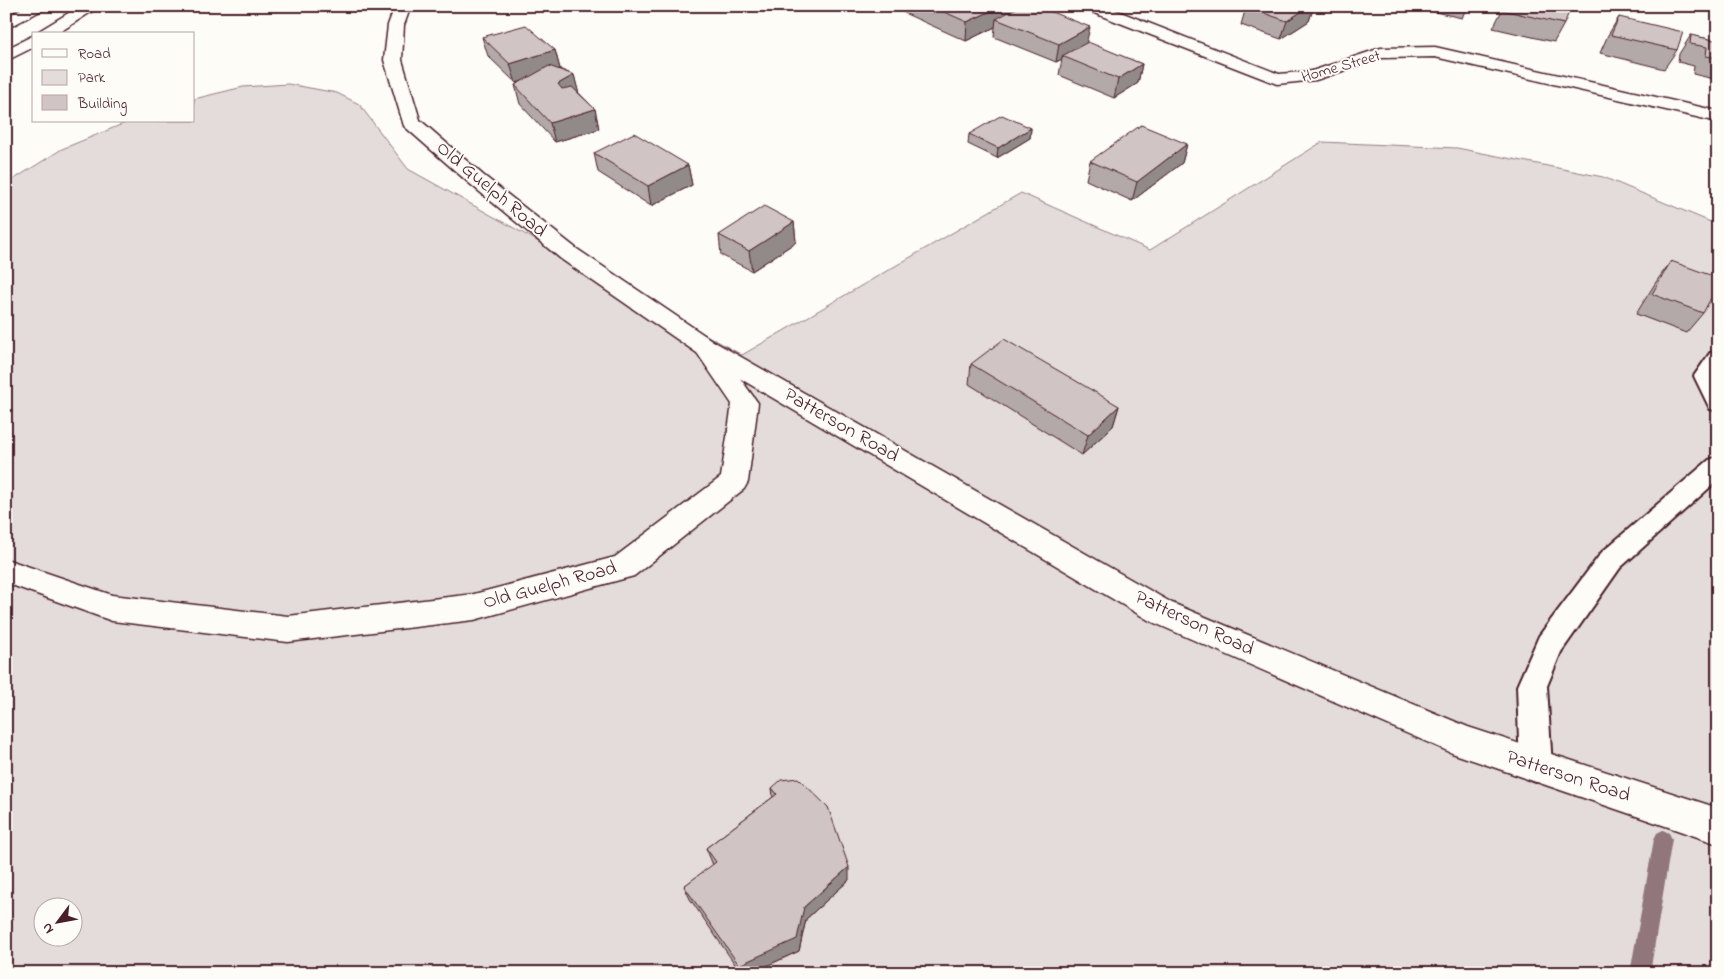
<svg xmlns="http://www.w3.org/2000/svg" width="1724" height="979" viewBox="0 0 1724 979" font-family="'Indie Flower',sans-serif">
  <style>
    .green { fill: #e3dcda; stroke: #967e82; fill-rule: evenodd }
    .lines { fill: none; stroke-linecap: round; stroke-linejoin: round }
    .stream { fill: #91777b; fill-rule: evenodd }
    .service-casing { stroke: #4a1f2b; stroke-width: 4 }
    .minor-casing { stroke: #4a1f2b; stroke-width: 3 }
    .tertiary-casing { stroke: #4a1f2b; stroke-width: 3 }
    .motorway-casing { stroke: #4a1f2b; stroke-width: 3 }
    .service { fill: #fdfcf7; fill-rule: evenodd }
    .minor { fill: #fdfcf7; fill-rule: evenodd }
    .tertiary { fill: #fdfcf7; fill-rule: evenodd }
    .motorway { fill: #fdfcf7; fill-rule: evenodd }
    .wall { fill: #b3a9a9; stroke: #4a1f2b }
    .shaded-wall { fill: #928a89; stroke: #4a1f2b }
    .building { fill: #d0c5c4; stroke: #4a1f2b }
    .labels { text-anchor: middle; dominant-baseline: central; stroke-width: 4; stroke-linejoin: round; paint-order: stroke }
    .far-street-label { font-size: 16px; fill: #4a1f2b; stroke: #fdfcf7 }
    .street-label { font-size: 20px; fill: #4a1f2b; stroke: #fdfcf7 }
  </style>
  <rect width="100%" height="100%" fill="#fdfcf7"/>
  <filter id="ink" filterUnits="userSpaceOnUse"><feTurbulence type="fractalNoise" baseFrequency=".02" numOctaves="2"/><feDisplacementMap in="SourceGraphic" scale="10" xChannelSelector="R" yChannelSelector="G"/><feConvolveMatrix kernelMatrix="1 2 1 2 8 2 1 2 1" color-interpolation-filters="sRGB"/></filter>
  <g filter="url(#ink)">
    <!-- green -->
    <path class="green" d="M 288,84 L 337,93 L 359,104 L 408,169 L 742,355 L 1021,193 L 1150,250 L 1322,142 L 1457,148 L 1603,177 L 1718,225 L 1718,973 L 6,973 L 6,184 L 62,149 L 130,121 L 194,121 L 194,99 L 243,87 ZM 42,906 L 72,906 L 72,936 L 42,936 Z"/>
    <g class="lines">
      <!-- stream -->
      <path class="stream" d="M 1663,830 L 1669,833 L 1672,839 L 1650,973 L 1630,973 L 1654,839 L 1657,833 Z"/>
      <!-- service casing -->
      <g class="service-casing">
        <path id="service" d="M 1718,351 L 1718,411 L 1710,409 L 1694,376 L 1710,353 Z
          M 1718,457 L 1718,480 L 1620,568 L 1561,652 L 1547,686 L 1552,767 L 1547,778 L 1536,782 L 1525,778 L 1520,767 L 1517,686 L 1539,636 L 1602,552 L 1709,460 Z"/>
      </g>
      <!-- minor casing -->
      <g class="minor-casing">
        <path id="minor" d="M 1082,6 L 1105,6 L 1279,74 L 1312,71 L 1381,48 L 1435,47 L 1718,111 L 1718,122 L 1435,57 L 1381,58 L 1316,80 L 1277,84 L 1084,9 Z
          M 705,339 L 713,341 L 758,403 L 748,482 L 744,489 L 634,576 L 474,620 L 288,642 L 112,621 L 6,583 L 6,559 L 112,595 L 288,616 L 474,594 L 615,557 L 721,477 L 732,404 L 693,347 L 697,341 Z"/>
      </g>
      <!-- tertiary casing -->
      <g class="tertiary-casing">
        <path id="tertiary" d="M 395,6 L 411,6 L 404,25 L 402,60 L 420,120 L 483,175 L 577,249 L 713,341 L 1172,603 L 1468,727 L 1718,808 L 1718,844 L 1452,753 L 1150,621 L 697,353 L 561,259 L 469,183 L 404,126 L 384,60 L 388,25 Z"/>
      </g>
      <!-- motorway casing -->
      <g class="motorway-casing">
        <path id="motorway" d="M 26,6 L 46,6 L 44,9 L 6,29 L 6,17 Z
          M 80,6 L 100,6 L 57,34 L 37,34 L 39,31 Z
          M 34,35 L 34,47 L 6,61 L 6,49 Z"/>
      </g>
      <!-- service -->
      <use href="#service" class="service"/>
      <!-- minor -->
      <use href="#minor" class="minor"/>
      <!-- tertiary -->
      <use href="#tertiary" class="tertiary"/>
      <!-- motorway -->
      <use href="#motorway" class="motorway"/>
    </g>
    <!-- wall -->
    <path class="wall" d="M 904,6 L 1015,6 L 1015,9 L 1087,43 L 1142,64 L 1138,83 L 1114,98 L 1059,75 L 1062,59 L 1056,62 L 994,37 L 995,27 L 966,41 L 904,13 Z
      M 1248,6 L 1314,6 L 1309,21 L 1281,39 L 1241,25 L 1246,7 Z
      M 1408,6 L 1467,6 L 1462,18 Z
      M 1504,6 L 1564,24 L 1554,42 L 1493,28 Z
      M 1619,17 L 1677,50 L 1664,69 L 1600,53 L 1608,35 Z
      M 1691,35 L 1718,41 L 1718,80 L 1693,74 L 1694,66 L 1678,62 L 1679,54 Z
      M 482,37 L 555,50 L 560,69 L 559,69 L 574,75 L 578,92 L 595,109 L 599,129 L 555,142 L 520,104 L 515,85 L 522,81 L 516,83 L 488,56 Z
      M 1031,128 L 1030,138 L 997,158 L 968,144 L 969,134 Z
      M 1187,144 L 1182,163 L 1132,201 L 1086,180 L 1090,161 Z
      M 594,153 L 688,165 L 692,185 L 651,206 L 598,172 Z
      M 794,222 L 796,242 L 752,271 L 721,255 L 719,235 Z
      M 1671,261 L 1703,313 L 1686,333 L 1636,314 L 1656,282 Z
      M 971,364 L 1119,406 L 1113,426 L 1082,455 L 969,384 Z
      M 772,788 L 849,880 L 806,919 L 799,951 L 751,973 L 741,973 L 690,899 L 684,886 L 713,865 L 706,848 L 773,797 Z"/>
    <!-- shaded-wall -->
    <path class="shaded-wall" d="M 1002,6 L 1015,6 L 1014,18 L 996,19 L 995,27 L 966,41 L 967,22 Z
      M 1310,6 L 1314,6 L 1309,21 L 1281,39 L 1287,21 Z
      M 1090,27 L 1086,45 L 1062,56 L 1062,59 L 1056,62 L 1059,44 Z
      M 555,50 L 560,69 L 516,83 L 510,64 Z
      M 1142,64 L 1138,83 L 1114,98 L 1118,79 Z
      M 574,75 L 579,94 L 562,103 L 558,84 Z
      M 595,109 L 599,129 L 555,142 L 550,123 Z
      M 1031,128 L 1030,138 L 997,158 L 998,148 Z
      M 1187,144 L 1182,163 L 1132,201 L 1137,182 Z
      M 688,165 L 692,185 L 651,206 L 648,186 Z
      M 794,222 L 796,242 L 752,271 L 749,251 Z
      M 1119,406 L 1113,426 L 1082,455 L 1088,435 Z
      M 849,867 L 849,880 L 806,919 L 799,951 L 751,973 L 742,973 L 739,965 Z"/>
    <!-- building -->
    <path class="building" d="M 931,6 L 1002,6 L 967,22 Z
      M 1020,6 L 1036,6 L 1090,27 L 1059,44 L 996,19 Z
      M 1248,6 L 1310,6 L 1287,21 L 1246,7 Z
      M 1504,6 L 1555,6 L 1570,10 L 1564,24 L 1502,10 Z
      M 1619,17 L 1683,32 L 1677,50 L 1611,35 Z
      M 526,25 L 555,50 L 510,64 L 482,37 Z
      M 1691,35 L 1718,41 L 1718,58 L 1706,56 L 1707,47 L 1690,44 Z
      M 1088,42 L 1142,64 L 1118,79 L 1062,56 Z
      M 549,66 L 574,75 L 558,84 L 562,89 L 572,87 L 595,109 L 550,123 L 515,85 Z
      M 1002,115 L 1031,128 L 998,148 L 969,134 Z
      M 1141,125 L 1187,144 L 1137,182 L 1090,161 Z
      M 634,133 L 688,165 L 648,186 L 594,153 Z
      M 764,206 L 794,222 L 749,251 L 719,235 Z
      M 1671,261 L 1718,278 L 1718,285 L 1703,313 L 1652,294 Z
      M 1004,339 L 1119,406 L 1088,435 L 971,364 Z
      M 798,778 L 828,807 L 849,867 L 804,907 L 797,939 L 739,965 L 684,886 L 716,862 L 706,848 L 777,794 L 772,788 L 781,780 Z"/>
  </g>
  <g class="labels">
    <!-- far-street labels -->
    <g class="far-street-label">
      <text transform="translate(1341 67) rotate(-16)">Home Street</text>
    </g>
    <!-- street labels -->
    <g class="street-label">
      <text transform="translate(491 190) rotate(40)">Old Guelph Road</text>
      <text transform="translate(841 426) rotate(30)">Patterson Road</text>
      <text transform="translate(550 586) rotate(-15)">Old Guelph Road</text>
      <text transform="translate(1194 624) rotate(25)">Patterson Road</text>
      <text transform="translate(1568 777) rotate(18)">Patterson Road</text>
    </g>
  </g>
  <!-- margin -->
  <rect width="1724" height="979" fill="none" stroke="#fdfcf7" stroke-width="25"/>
  <rect x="12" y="12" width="1699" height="954" fill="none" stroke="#4a1f2b" stroke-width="2" filter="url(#ink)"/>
  <!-- legend -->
  <rect x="32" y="32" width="162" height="90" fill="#fdfcf7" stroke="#b5a4a5"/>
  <rect x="42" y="49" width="25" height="8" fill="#fdfcf7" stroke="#b5a4a5"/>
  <text x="78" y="58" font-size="15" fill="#4a1f2b">Road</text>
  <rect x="42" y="70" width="25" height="15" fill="#e3dcda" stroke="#b5a4a5"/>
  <text x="78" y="82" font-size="15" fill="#4a1f2b">Park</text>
  <rect x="42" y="95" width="25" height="15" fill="#d0c5c4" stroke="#b5a4a5"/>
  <text x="78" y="108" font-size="15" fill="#4a1f2b">Building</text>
  <!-- north arrow -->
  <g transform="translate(58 922) rotate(238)"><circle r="24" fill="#fdfcf7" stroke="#b5a4a5"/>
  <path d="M0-4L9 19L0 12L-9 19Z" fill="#4a1f2b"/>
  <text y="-8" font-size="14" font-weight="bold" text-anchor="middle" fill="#4a1f2b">N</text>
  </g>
</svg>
